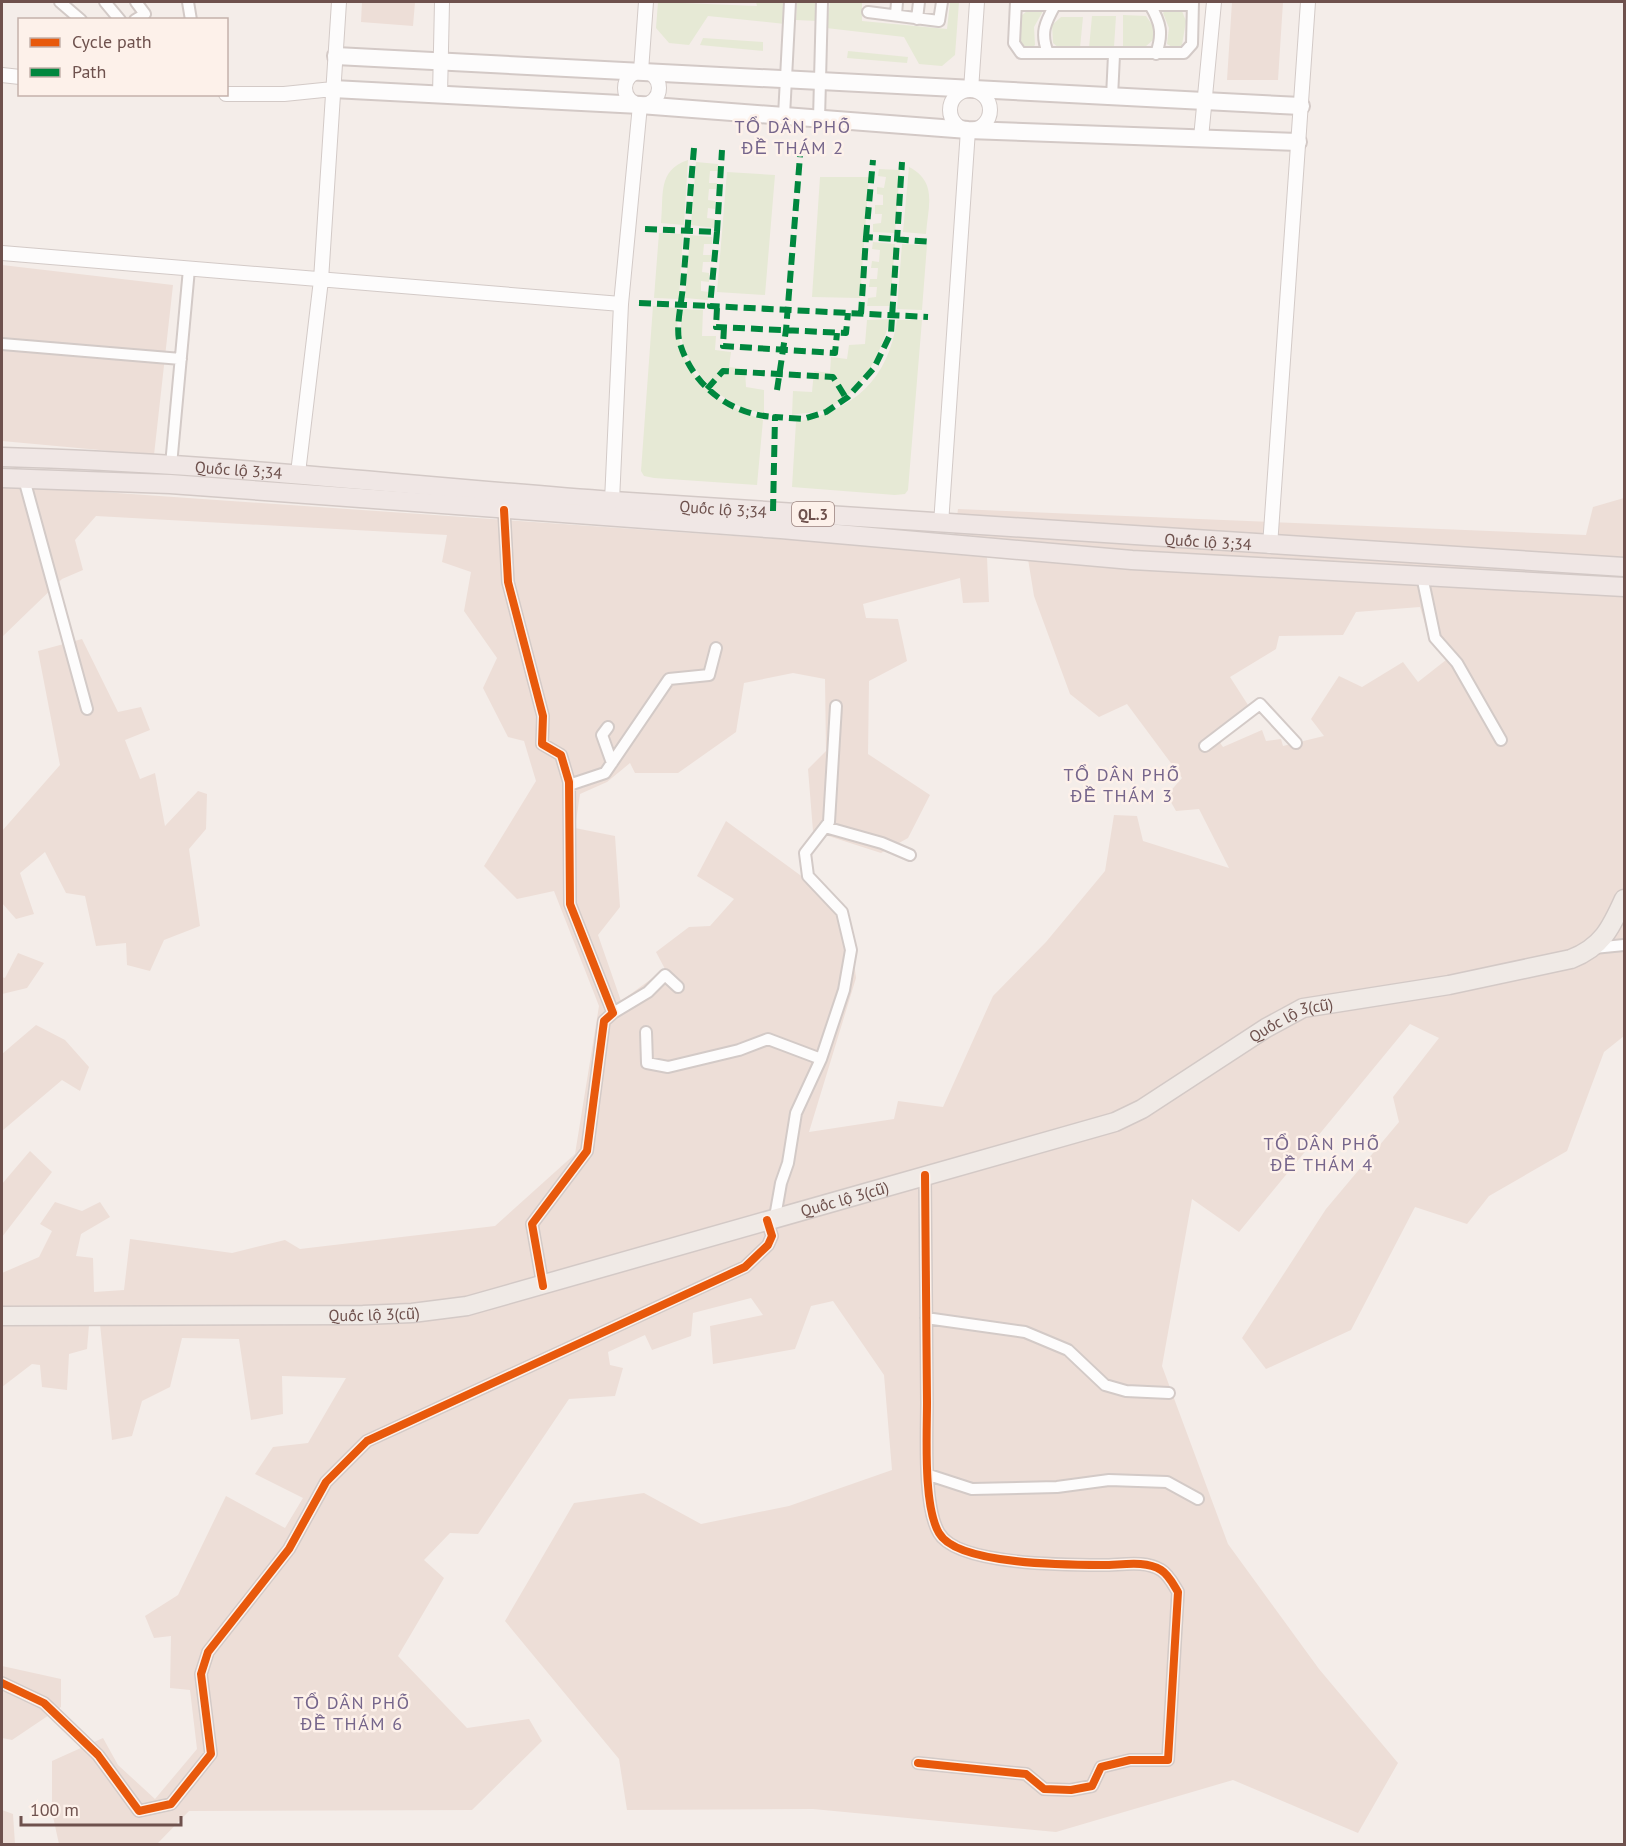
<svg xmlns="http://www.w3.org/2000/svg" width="1626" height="1846" viewBox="0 0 1626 1846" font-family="'PT Sans',sans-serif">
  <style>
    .residential { fill: #edded7; fill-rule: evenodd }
    .green { fill: #e6e9d5 }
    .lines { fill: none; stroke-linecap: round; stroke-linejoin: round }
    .minor-casing { stroke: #d3cac7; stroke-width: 14 }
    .tertiary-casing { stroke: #d3cac7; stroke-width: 16 }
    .secondary-casing { stroke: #d3c9c6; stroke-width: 20 }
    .primary-casing { stroke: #d3c9c6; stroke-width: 21 }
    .trunk-casing { stroke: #d3c9c6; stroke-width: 21 }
    .minor { stroke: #fdfcfc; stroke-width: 10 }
    .tertiary { stroke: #fdfcfc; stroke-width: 14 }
    .secondary { stroke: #fdfcfc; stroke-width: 16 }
    .primary { stroke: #f0eae6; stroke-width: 18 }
    .trunk { stroke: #f0e7e5; stroke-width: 18 }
    .quiet { stroke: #00873e; stroke-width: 6; stroke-dasharray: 12 6; stroke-linecap: butt }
    .cycleway-casing { stroke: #fdf1ea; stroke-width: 11 }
    .cycleway { stroke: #e8590c; stroke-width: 8 }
    .labels { text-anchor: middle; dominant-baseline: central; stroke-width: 5; stroke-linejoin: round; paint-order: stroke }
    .shield { fill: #fdf1ea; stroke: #99817c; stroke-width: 1.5 }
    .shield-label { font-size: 15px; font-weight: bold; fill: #6e514d }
    .street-label { font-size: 16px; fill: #6e514d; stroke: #fdf1ea }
    .neighbourhood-label { font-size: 18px; letter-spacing: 1.5px; fill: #75658b; stroke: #fdf1ea }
  </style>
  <rect width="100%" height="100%" fill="#f4ede9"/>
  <!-- residential -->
  <path class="residential" d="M 362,2 L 415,2 L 413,26 L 361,22 Z
    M 1232,2 L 1283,2 L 1278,80 L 1227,80 Z
    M 2,265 L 173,285 L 154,455 L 2,441 Z
    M 2,485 L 952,551 L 958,509 L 1586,535 L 1593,507 L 1624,498 L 1624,1036 L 1604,1052 L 1567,1151 L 1489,1196 L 1467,1224 L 1415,1207 L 1351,1330 L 1266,1369 L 1242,1338 L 1326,1209 L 1399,1122 L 1393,1097 L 1439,1038 L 1410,1024 L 1239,1232 L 1192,1199 L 1162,1366 L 1228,1544 L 1319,1669 L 1398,1763 L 1358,1833 L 1233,1780 L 1056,1832 L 813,1809 L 627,1810 L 619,1759 L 505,1621 L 574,1503 L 644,1493 L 701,1524 L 789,1506 L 892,1470 L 884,1375 L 833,1301 L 811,1306 L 795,1349 L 713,1364 L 710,1326 L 763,1315 L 751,1298 L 693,1313 L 691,1336 L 652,1350 L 645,1335 L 608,1352 L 610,1365 L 623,1368 L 615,1396 L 569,1399 L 478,1534 L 450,1533 L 424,1560 L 444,1578 L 398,1656 L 467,1728 L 529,1719 L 542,1741 L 472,1810 L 189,1811 L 157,1844 L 59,1844 L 52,1812 L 52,1761 L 103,1738 L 118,1765 L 155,1799 L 197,1749 L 190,1690 L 170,1688 L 171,1636 L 154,1638 L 145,1616 L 178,1595 L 226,1496 L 285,1528 L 303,1498 L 255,1474 L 273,1447 L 308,1443 L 346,1378 L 282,1376 L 283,1414 L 251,1420 L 239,1339 L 182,1338 L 170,1387 L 142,1401 L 132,1436 L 112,1440 L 100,1324 L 89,1325 L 87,1349 L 69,1354 L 67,1390 L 42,1387 L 40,1365 L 32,1364 L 2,1387 L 2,1273 L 39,1257 L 52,1231 L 40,1224 L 55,1202 L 82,1211 L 100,1202 L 110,1217 L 81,1234 L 76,1256 L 93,1258 L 94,1292 L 124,1290 L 130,1239 L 232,1253 L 285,1240 L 300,1249 L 495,1226 L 575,1154 L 599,1006 L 554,891 L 517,899 L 484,866 L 536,781 L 524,741 L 508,737 L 483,688 L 497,658 L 464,611 L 471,572 L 442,562 L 447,535 L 96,516 L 75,540 L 83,570 L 62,579 L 2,637 ZM 987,557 L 1028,559 L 1034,596 L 1070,694 L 1099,717 L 1127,704 L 1182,778 L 1167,795 L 1176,811 L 1199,809 L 1229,868 L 1143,841 L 1137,816 L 1114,815 L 1105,871 L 1046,942 L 993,996 L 943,1107 L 898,1101 L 894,1119 L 809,1132 L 856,978 L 848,915 L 800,875 L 726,821 L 697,876 L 734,899 L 710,926 L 689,927 L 656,952 L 665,969 L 621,1001 L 598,935 L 620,907 L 615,836 L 575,828 L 580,794 L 607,782 L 630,763 L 635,773 L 678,773 L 736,732 L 744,683 L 793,673 L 825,679 L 826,751 L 808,769 L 813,831 L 881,853 L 908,838 L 930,795 L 868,754 L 869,681 L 907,661 L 898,619 L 866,618 L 863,604 L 960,578 L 963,603 L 989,602 ZM 1420,607 L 1428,634 L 1446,660 L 1418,682 L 1403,662 L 1362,687 L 1339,676 L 1311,719 L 1324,736 L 1283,746 L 1281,739 L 1266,741 L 1262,730 L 1223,747 L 1214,734 L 1248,705 L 1230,677 L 1276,649 L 1279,636 L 1343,635 L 1356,612 Z
    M 82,639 L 118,712 L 141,707 L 150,730 L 125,740 L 140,779 L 155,773 L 165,826 L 198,791 L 207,794 L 206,829 L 189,849 L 200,926 L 164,940 L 150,971 L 127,965 L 126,943 L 96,946 L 85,896 L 66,893 L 45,852 L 20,873 L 34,914 L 16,919 L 2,903 L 2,831 L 60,765 L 38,651 Z
    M 18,953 L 44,963 L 27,988 L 2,994 L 2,977 L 5,978 Z
    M 36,1025 L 65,1040 L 89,1067 L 80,1091 L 62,1080 L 2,1131 L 2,1054 Z
    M 30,1151 L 52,1172 L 2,1237 L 2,1184 Z
    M 2,1666 L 61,1679 L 61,1707 L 12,1740 L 2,1738 Z
    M 2,1810 L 13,1814 L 15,1844 L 2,1844 Z"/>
  <!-- green -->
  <path class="green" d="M 658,2 L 757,6 L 756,2 L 786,2 L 785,24 L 708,16 L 689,45 L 669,43 L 656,28 Z
    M 797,2 L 818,2 L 817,21 L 796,20 Z
    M 830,2 L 862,2 L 862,21 L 947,29 L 950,2 L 959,2 L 955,55 L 942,66 L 919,64 L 904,37 L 826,28 Z
    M 1167,9 L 1182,11 L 1186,21 L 1182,45 L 1176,49 L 1167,44 L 1169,28 L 1163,13 Z
    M 1027,11 L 1043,11 L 1034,27 L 1035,45 L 1031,49 L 1023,46 L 1019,39 L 1021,16 Z
    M 1123,15 L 1146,16 L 1153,26 L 1153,40 L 1145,47 L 1123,47 Z
    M 1092,16 L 1116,16 L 1114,47 L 1089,48 Z
    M 1061,17 L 1083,17 L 1080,48 L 1059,48 L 1053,43 L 1052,25 Z
    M 703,38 L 763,42 L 763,51 L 700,45 Z
    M 848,51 L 908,57 L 907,63 L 847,58 Z
    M 688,160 L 684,225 L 661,223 C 664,195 657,170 688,160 Z
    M 696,162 L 718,164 L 718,171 L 710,171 L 709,183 L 717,183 L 716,189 L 709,189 L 708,200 L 715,201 L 715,209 L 708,208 L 707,218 L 715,219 L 714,228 L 691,225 Z
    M 909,167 C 938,182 928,206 926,234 L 903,232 Z
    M 879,169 L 900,170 L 895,233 L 873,232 L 873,224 L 881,223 L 882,214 L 875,214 L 875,205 L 883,205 L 883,195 L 877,194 L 877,187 L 884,188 L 886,177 L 878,176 Z
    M 727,172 L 775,175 L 765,295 L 717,292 Z
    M 820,177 L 869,177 L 860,298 L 812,297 Z
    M 659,233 L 683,234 L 679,299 L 654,298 Z
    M 690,235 L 712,237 L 712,244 L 704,244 L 703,255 L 711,255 L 710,262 L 703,262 L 702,272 L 709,273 L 709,282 L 701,281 L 701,291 L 709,292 L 708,300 L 685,298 Z
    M 873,242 L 895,244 L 890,306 L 867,306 L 868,298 L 876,297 L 877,287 L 869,287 L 870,279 L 877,279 L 878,268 L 871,268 L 872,261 L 879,262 L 880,250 L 872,249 Z
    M 902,244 L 927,245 L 922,310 L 897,309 Z
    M 653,306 L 677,308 C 675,370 708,400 763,420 L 757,485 L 654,478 L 644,476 L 641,471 Z
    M 682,309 L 703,310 L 702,336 L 716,336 L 715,350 L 731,352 L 729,367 L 745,369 L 746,387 L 764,390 L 764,413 C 727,409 689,374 681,337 C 680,329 682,318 682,309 Z
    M 890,319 C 881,354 861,396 824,410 C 815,413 802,413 792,415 L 793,391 L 812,392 L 814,371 L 830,373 L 831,357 L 847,359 L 849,345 L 865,344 L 867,320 Z
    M 897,320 L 922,320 L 908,490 L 905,494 L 895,495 L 792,487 L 796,422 C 854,410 888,380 897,320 Z"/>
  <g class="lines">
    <!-- minor casing -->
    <g class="minor-casing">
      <path id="minor" d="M 60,2 L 81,20
        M 105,2 L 120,20
        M 188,2 L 191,20
        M 1016,2 L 1014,43 L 1021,53 L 1184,53 L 1192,44 L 1193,2
        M 1016,5 L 1193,5
        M 1150,5 C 1161,23 1163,34 1156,54
        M 868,12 L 939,21 L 942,2
        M 896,15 L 897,2
        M 917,19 L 919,2
        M 135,20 L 145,14 L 136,2
        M 1048,53 C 1040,33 1045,23 1055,5
        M 1112,97 L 1114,55
        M 784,116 L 790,2
        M 819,119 L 822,2
        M 2,344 L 181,359
        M 171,465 L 189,269
        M 24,479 L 87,709
        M 504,510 L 508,582 L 543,716 L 542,744 L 561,755 L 569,782 L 570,904 L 613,1013 L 604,1021 L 587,1151 L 532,1224 L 543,1286
        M 1422,576 L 1435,638 L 1457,663 L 1501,740
        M 608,727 L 602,735 L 612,763
        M 1205,746 L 1260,704 L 1296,743
        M 569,785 L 605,773 L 669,679 L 709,675 L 716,648
        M 825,827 L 882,843 L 910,855
        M 1594,948 L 1624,945
        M 613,1013 L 648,992 L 665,975 L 678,987
        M 646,1032 L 647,1063 L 668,1067 L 739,1050 L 768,1039 L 821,1059 L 796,1113 L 788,1163 L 781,1183 L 775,1217
        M 821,1059 L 844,990 L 851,950 L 842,912 L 808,876 L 805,853 L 829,822 L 836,706
        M 926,1318 L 1025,1332 L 1068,1350 L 1105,1385 L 1126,1391 L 1169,1393
        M 929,1475 L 972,1489 L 1057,1487 L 1109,1480 L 1167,1482 L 1198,1499
        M 2,1683 L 44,1703 L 98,1755 L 139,1811 L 171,1804 L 211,1754 L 201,1674 L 208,1652 L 289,1549 L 326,1482 L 367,1441 L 745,1267 L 768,1245 L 772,1236 L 767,1220
        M 918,1763 L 1026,1774 L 1044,1789 L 1071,1790 L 1092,1786 L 1101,1767 L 1130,1760 L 1168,1760 L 1178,1592 C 1173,1584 1169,1575 1161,1570 C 1145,1560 1122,1565 1103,1565 C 1068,1565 957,1565 939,1533 C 923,1506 927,1434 927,1402 C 926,1326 926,1250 925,1175"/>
    </g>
    <!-- tertiary casing -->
    <g class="tertiary-casing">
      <path id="tertiary" d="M625 88a17 17 0 1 1 34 0a17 17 0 1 1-34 0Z
        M 641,71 L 646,2
        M 2,75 L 20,77
        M 971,90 L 977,2
        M950 110a20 20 0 1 1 40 0a20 20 0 1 1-40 0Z
        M 226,94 L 284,94 L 333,89
        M 440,95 L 442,2
        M 1201,138 L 1214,2
        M 2,253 L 621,304
        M 298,473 L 321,280 L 339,2
        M 612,501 L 621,304 L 640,105
        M 941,524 L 968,130
        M 1270,546 L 1308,2"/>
    </g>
    <!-- secondary casing -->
    <g class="secondary-casing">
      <path id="secondary" d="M 336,56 L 1301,106
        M 333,89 L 640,105 L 968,130 L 1298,142"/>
    </g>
    <!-- primary casing -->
    <g class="primary-casing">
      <g id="primary">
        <path id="s1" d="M 2,1316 L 363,1315 L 412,1313 L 467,1306 L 1115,1122 L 1142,1109 L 1266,1028 L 1303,1008 L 1449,985 L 1571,959 C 1602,947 1611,928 1624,899"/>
      </g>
    </g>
    <!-- trunk casing -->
    <g class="trunk-casing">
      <g id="trunk">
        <path id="s2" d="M 2,457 C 206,462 409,486 613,501 C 950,526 1287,547 1624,567"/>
        <path d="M 2,478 L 170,484 L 781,529 L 1132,560 L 1624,587"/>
      </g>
    </g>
    <!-- minor -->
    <use href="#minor" class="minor"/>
    <!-- tertiary -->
    <use href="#tertiary" class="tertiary"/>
    <!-- secondary -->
    <use href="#secondary" class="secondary"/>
    <!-- primary -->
    <use href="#primary" class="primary"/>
    <!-- trunk -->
    <use href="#trunk" class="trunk"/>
    <!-- quiet -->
    <path class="quiet" d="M 694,148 C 690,194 687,239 683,285 C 682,301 676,324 679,340 C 691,385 730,415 775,417
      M 645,229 L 717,232 L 722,150
      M 717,232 L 710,306 L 928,317
      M 866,237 L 873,160
      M 639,303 L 710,306
      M 717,308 L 716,327 L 846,333 L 848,313
      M 861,314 L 866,237 L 932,242
      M 724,327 L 723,346 L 835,353 L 837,333
      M 707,389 L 723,371 L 833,377 L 846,398
      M 777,390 L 786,330 L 800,156
      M 773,511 L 775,417 L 803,419 L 826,412 L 848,397 L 874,368 L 891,333 L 902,162"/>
    <!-- cycleway casing -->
    <g class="cycleway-casing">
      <path id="cycleway" d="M 504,510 L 508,582 L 543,716 L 542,744 L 561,755 L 569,782 L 570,904 L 613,1013 L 604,1021 L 587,1151 L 532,1224 L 543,1286
        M 2,1683 L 44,1703 L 98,1755 L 139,1811 L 171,1804 L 211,1754 L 201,1674 L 208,1652 L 289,1549 L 326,1482 L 367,1441 L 745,1267 L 768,1245 L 772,1236 L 767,1220
        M 918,1763 L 1026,1774 L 1044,1789 L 1071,1790 L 1092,1786 L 1101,1767 L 1130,1760 L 1168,1760 L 1178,1592 C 1173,1584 1169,1575 1161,1570 C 1145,1560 1122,1565 1103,1565 C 1068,1565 957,1565 939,1533 C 923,1506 927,1434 927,1402 C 926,1326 926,1250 925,1175"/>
    </g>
    <!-- cycleway -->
    <use href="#cycleway" class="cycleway"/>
  </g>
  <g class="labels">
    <!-- shield labels -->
    <rect class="shield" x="792" y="502" width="42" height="24" rx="4.5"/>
    <g class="shield-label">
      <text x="813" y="514">QL.3</text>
    </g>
    <!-- street labels -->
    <g class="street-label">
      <text stroke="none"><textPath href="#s2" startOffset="237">Quốc lộ 3;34</textPath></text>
      <text stroke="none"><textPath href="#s2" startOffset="723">Quốc lộ 3;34</textPath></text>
      <text stroke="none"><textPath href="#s2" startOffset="1209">Quốc lộ 3;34</textPath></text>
      <text stroke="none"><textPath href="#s1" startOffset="1344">Quốc lộ 3(cũ)</textPath></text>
      <text stroke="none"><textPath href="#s1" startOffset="858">Quốc lộ 3(cũ)</textPath></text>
      <text stroke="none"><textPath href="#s1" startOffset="372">Quốc lộ 3(cũ)</textPath></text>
    </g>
    <!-- neighbourhood labels -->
    <g class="neighbourhood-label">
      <text x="793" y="126">TỔ DÂN PHỐ<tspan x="793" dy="21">ĐỀ THÁM 2</tspan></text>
      <text x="1122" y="774">TỔ DÂN PHỐ<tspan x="1122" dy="21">ĐỀ THÁM 3</tspan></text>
      <text x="1322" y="1143">TỔ DÂN PHỐ<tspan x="1322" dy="21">ĐỀ THÁM 4</tspan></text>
      <text x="352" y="1702">TỔ DÂN PHỐ<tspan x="352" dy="21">ĐỀ THÁM 6</tspan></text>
    </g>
  </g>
  <!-- border -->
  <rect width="1626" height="1846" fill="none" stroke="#6e514d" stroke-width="6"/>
  <!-- legend -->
  <rect x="18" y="18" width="210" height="78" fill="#fdf1ea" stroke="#c4b1ab" stroke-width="1.5"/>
  <rect x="30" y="38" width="30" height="9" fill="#e8590c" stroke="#c4b1ab" stroke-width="1.5"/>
  <text x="72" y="48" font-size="18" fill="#6e514d">Cycle path</text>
  <rect x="30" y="68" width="30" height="9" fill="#00873e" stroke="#c4b1ab" stroke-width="1.5"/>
  <text x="72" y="78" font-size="18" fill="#6e514d">Path</text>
  <!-- scale -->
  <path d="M21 1816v9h160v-9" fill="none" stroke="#6e514d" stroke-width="3"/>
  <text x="30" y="1816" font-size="18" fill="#6e514d" stroke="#fdf1ea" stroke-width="4.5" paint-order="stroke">100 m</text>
</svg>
